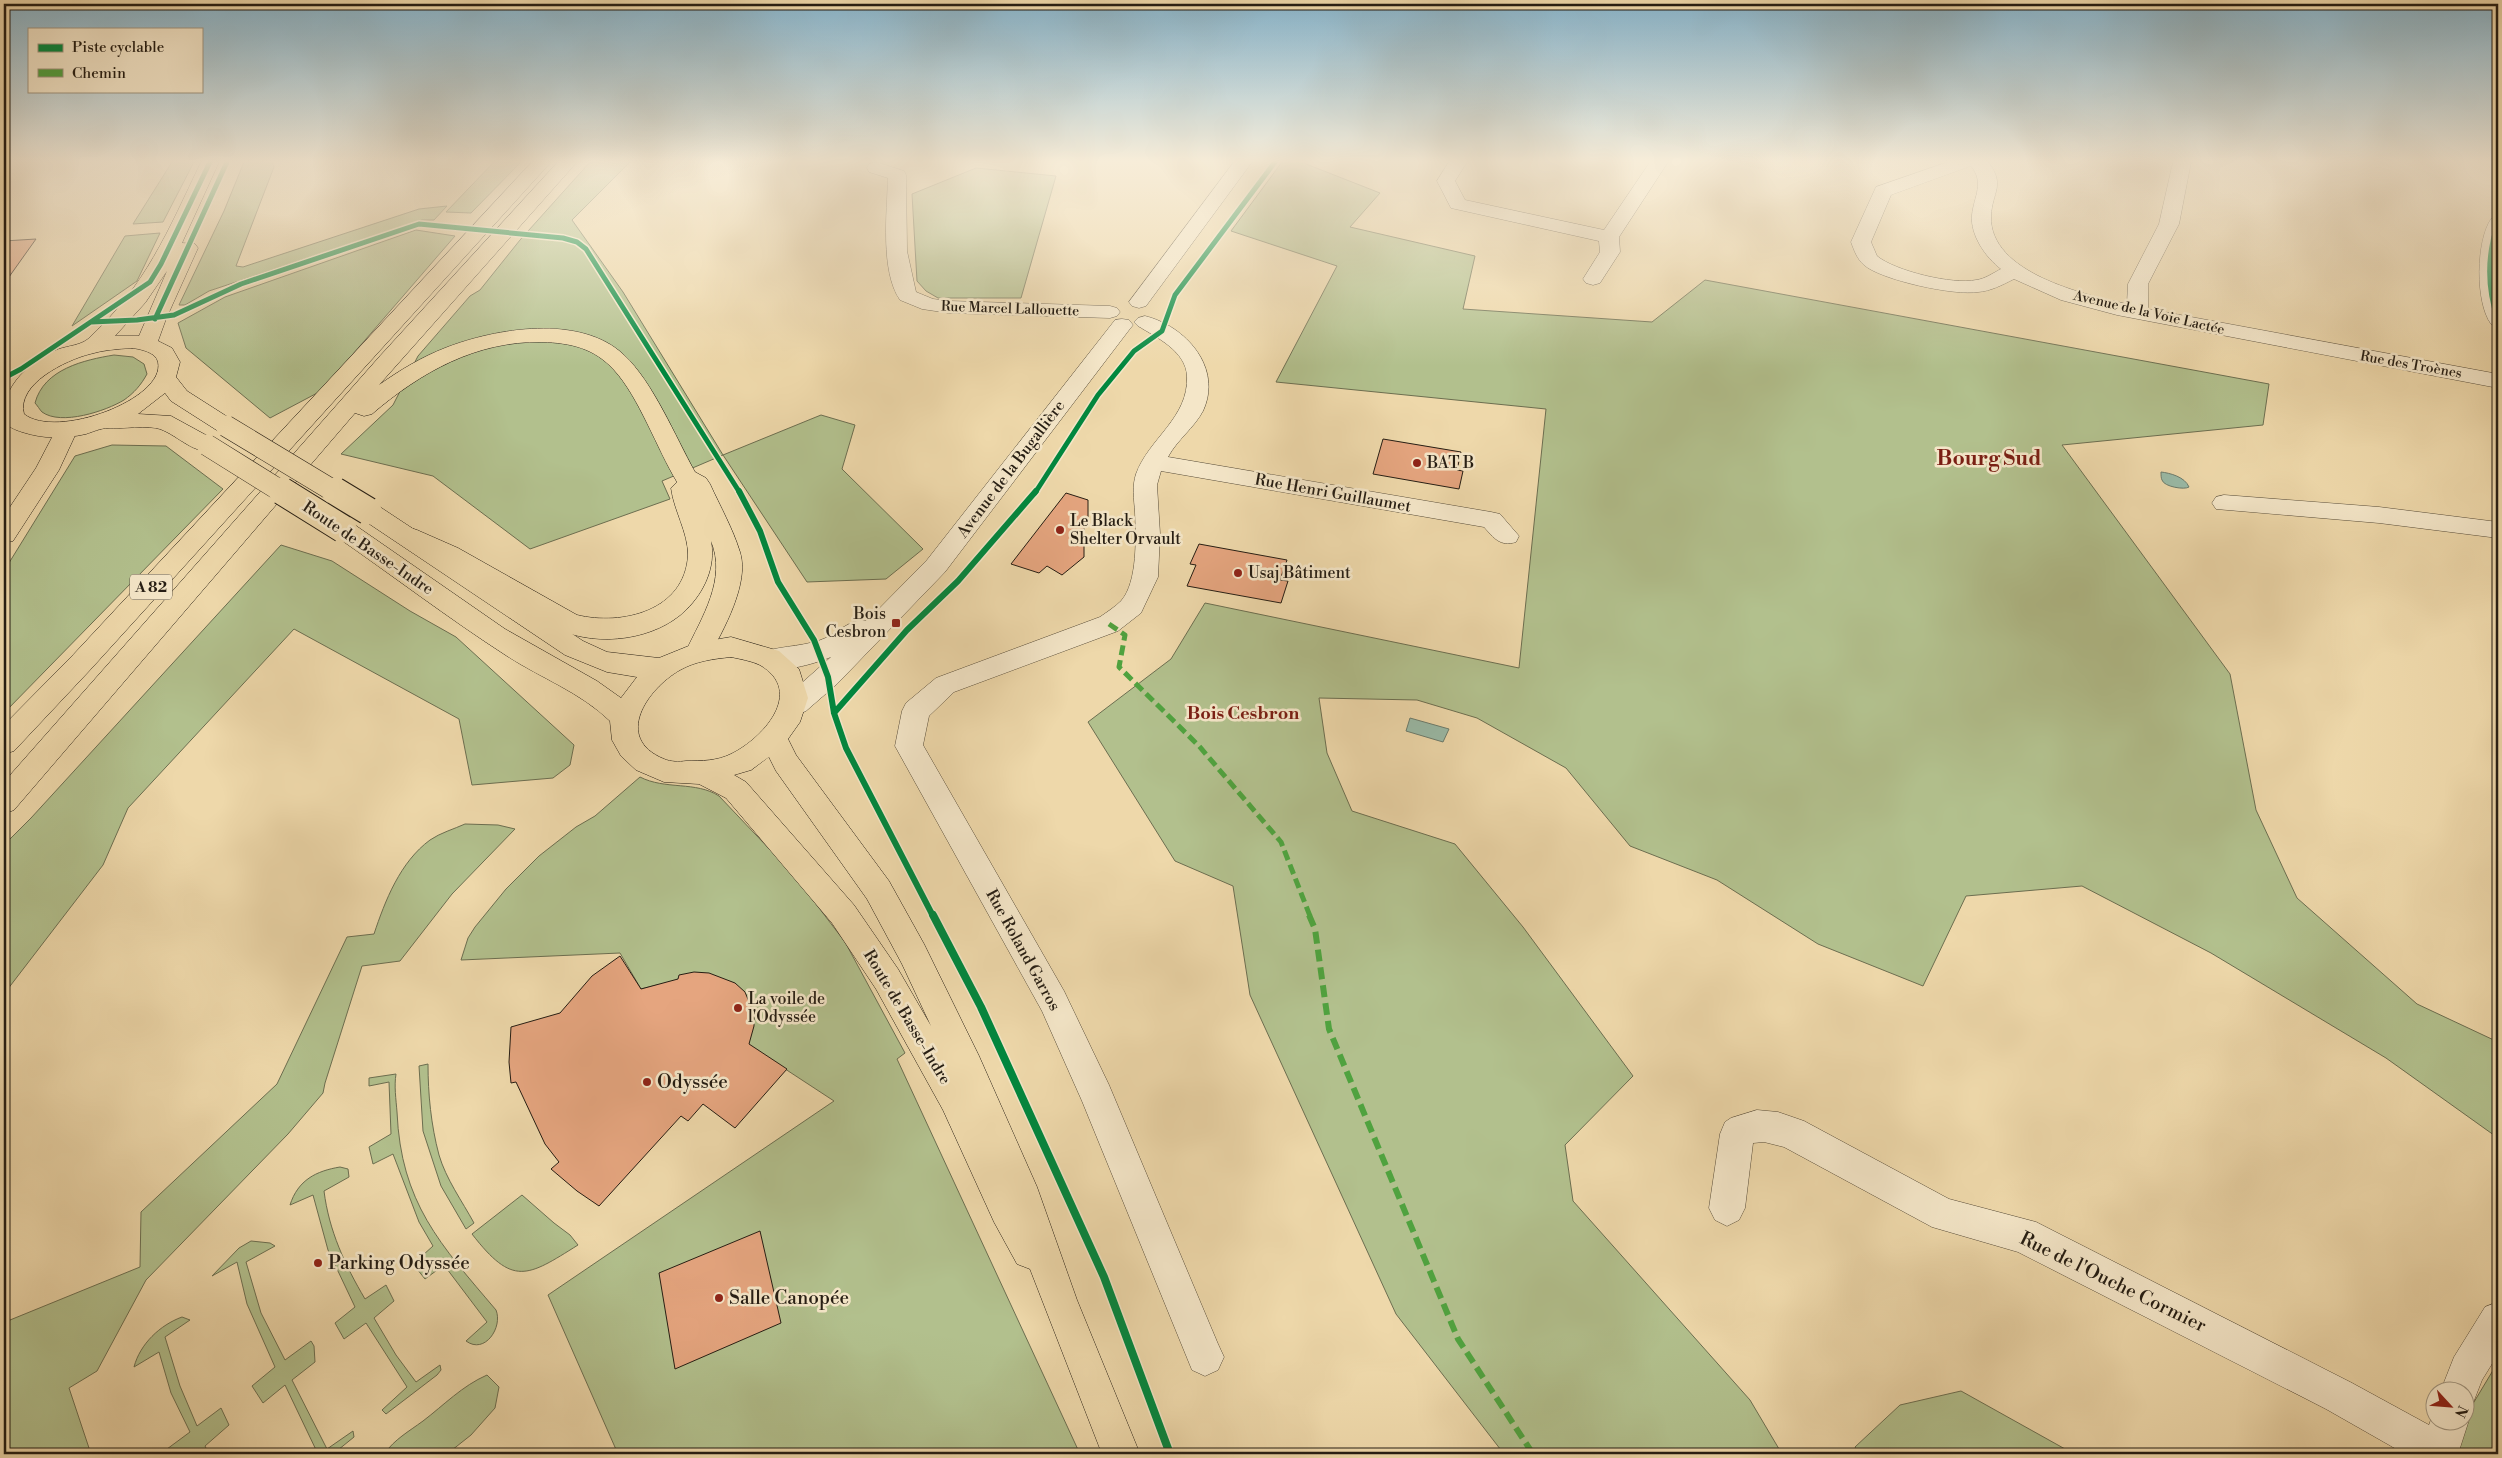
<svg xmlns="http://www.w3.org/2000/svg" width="2502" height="1458" viewBox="0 0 2502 1458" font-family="'Libre Bodoni',serif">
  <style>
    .green { fill: #b2c08d; stroke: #6c6e50 }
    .water { fill: #99baa7; stroke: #6b7b6c }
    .building { fill: #e5a57f; stroke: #251d13 }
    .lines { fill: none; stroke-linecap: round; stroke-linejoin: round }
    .minor-casing { stroke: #574c39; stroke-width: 1 }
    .major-casing { stroke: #251d13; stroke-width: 1 }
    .highway-casing { stroke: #251d13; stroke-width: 1 }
    .minor { fill: #f4e6c8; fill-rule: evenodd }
    .major { fill: #eed8aa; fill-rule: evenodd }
    .highway { fill: #eed8aa; fill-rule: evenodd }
    .major-bridge-far1-casing { stroke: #251d13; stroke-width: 22; stroke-linecap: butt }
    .major-bridge-casing { stroke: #251d13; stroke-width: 29; stroke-linecap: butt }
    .major-bridge-far1 { stroke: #eed8aa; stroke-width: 21 }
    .major-bridge { stroke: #eed8aa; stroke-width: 27 }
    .quiet-far1 { stroke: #50a23f; stroke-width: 5; stroke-dasharray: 10 5; stroke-linecap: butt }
    .quiet { stroke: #50a23f; stroke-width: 6; stroke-dasharray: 12 6; stroke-linecap: butt }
    .cycleway-far2-casing { stroke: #f4e6c8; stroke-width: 8 }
    .cycleway-far1-casing { stroke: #f4e6c8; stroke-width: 9 }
    .cycleway-casing { stroke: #f4e6c8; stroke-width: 11 }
    .cycleway-far2 { stroke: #00873e; stroke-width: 5 }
    .cycleway-far1 { stroke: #00873e; stroke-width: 6 }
    .cycleway { stroke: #00873e; stroke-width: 8 }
    .poi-dot { fill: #8f2418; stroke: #f4e6c8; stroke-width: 2 }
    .labels { text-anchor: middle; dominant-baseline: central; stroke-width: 5; stroke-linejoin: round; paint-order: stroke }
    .far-street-label { font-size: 14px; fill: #251d13; stroke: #f4e6c8 }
    .shield { fill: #f4e6c8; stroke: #635949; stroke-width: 1 }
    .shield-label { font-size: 15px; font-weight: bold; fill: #251d13 }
    .poi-label { font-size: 16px; fill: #251d13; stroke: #f4e6c8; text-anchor: start }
    .street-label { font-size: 16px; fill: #251d13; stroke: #f4e6c8 }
    .neighbourhood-label { font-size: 18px; font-weight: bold; fill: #7a1f14; stroke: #f4e6c8 }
    .near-poi-label { font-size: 19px; fill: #251d13; stroke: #f4e6c8; text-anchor: start }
    .near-street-label { font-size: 19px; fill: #251d13; stroke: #f4e6c8 }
    .district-label { font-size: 21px; font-weight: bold; fill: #7a1f14; stroke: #f4e6c8 }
  </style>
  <rect width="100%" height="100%" fill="#eed8aa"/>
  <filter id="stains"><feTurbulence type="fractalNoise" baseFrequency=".004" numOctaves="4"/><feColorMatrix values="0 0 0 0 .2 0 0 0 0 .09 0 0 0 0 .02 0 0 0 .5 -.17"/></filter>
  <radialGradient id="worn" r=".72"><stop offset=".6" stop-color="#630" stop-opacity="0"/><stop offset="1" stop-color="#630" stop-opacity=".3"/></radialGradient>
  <!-- green -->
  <path class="green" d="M 172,162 L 194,162 L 163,222 L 133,224 Z
    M 244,162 L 272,162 L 274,167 L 236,266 L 243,267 L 419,209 L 447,206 L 434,220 L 422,220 L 209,291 L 185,305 L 179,305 L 224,211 Z
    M 494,162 L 521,162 L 471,213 L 446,212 Z
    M 590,162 L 630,162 L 572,220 L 623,292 L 723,455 L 821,415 L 855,425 L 842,469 L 923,549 L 886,579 L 807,582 L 723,455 L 662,481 L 670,499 L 530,549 L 433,476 L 341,454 L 393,405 L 418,356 L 470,296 L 480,290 L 520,240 Z
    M 1282,162 L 1301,162 L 1380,193 L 1350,227 L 1475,256 L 1463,309 L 1652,322 L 1705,280 L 2269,384 L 2263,425 L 2062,445 L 2230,674 L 2256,810 L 2297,898 L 2417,1004 L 2498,1042 L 2498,1138 L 2386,1058 L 2211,953 L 2082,886 L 1966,896 L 1923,986 L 1818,944 L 1717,880 L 1630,846 L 1566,768 L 1477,718 L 1417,700 L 1319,698 L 1327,753 L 1352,811 L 1455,844 L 1523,927 L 1633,1076 L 1565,1145 L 1573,1201 L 1750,1400 L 1782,1454 L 1504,1454 L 1396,1314 L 1250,995 L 1233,886 L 1175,861 L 1088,722 L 1171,659 L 1205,603 L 1519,668 L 1546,409 L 1276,382 L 1337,266 L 1231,231 Z
    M 976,168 L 1056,176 L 1021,298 L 938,298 L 926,291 L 917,281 L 912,194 Z
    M 416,230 L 455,236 L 321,391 L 270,418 L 186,348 L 178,323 L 225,297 Z
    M 160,233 L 137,281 L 72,326 L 125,236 Z
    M 114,355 L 133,357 L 144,364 L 147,374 C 141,385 134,393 124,400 C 106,411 61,426 42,412 C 40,410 37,405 35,403 C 44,369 84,360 114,355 Z
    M 112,445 L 166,446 L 223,489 L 4,713 L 4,571 L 75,456 Z
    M 281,545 L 332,561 L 410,611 L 456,637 L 574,745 L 570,765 L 553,778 L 472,785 L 459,719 L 294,629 L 128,808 L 103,865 L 4,994 L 4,845 L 31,818 Z
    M 640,777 C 665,790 696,781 719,796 L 793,874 L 845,942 L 905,1053 L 897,1059 L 1080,1454 L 618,1454 L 548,1295 L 834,1101 L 657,985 L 641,989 L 620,953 L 461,960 L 468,938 L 475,927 L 506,889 L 539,856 L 576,827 L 595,816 Z
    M 465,824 L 498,825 L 515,829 L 452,894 L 400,961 L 362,966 L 325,1083 L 323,1093 L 288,1134 L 146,1280 L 97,1371 L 69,1388 L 91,1454 L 4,1454 L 4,1329 L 10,1320 L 140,1267 L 141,1212 L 277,1084 L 347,937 L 374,934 C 385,901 400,862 430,840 C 440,833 454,829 465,824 Z
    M 428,1064 C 428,1094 431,1125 439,1155 C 446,1179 462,1201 474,1223 L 466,1229 L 441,1186 L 423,1131 L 419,1066 Z
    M 396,1074 C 394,1086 396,1099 397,1112 C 401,1203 440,1244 496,1310 C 503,1327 485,1355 466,1341 L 487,1322 L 444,1265 L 425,1279 L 413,1264 L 433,1246 L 419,1222 L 393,1154 L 373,1164 L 369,1147 L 391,1134 L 389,1082 L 369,1086 L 369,1078 Z
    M 340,1167 L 348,1169 L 349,1177 L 324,1191 C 329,1231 345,1265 365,1299 L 386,1285 L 394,1301 L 374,1318 L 396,1355 L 416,1382 L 440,1365 L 441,1370 L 437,1375 L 386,1414 L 382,1410 L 407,1387 L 366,1323 L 344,1339 L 335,1323 L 355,1307 L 328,1250 L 313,1195 L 290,1205 C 298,1180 316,1171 340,1167 Z
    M 522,1195 L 554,1223 L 570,1235 L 578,1245 C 527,1277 513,1287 472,1234 Z
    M 251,1241 L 270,1243 L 275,1246 L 246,1262 L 261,1313 L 285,1360 L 311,1341 L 314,1346 L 315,1362 L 292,1380 L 327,1449 L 353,1431 L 354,1437 L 333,1454 L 318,1454 L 285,1385 L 263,1403 L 252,1386 L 275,1367 L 247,1304 L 237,1262 L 212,1276 L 239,1248 Z
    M 182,1317 L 190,1320 L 165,1337 L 180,1386 L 197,1426 L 221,1408 L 229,1425 L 205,1446 L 209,1454 L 200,1454 L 198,1450 L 192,1454 L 169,1454 L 167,1449 L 190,1432 L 171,1393 L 159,1352 L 134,1367 C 140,1344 160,1325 182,1317 Z
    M 2498,1362 L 2498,1454 L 2442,1454 L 2464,1420 L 2465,1417 Z
    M 487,1375 L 499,1387 L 495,1408 L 471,1435 L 447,1454 L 384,1454 C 395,1439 408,1432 423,1421 C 444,1405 462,1386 487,1375 Z
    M 1961,1391 L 2074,1454 L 1859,1454 L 1855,1447 L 1900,1405 Z"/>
  <!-- water -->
  <path class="water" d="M 2161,472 C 2170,473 2185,477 2189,487 C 2185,490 2164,487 2162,480 C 2161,478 2161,475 2161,472 Z
    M 1410,718 L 1449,729 L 1443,742 L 1406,731 Z"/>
  <!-- building -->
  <path class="building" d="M 36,239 L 4,284 L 4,241 Z
    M 1383,439 L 1461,452 L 1457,470 L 1463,471 L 1459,489 L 1373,474 Z
    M 1066,493 L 1088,500 L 1088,521 L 1084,527 L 1084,557 L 1062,575 L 1047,566 L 1039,573 L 1011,564 Z
    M 1199,544 L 1287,560 L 1280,580 L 1288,581 L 1281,603 L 1187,586 L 1196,565 L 1190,564 Z
    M 620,956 L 641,989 L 678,979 L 679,975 L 694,972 L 709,973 L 735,983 L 745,992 L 754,1014 L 754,1026 L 749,1044 L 787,1069 L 735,1128 L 703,1104 L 688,1121 L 681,1116 L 599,1206 L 577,1191 L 551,1169 L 559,1162 L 545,1144 L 516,1082 L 511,1083 L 509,1062 L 511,1027 L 560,1013 L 592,976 Z
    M 760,1231 L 781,1323 L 675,1369 L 659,1273 Z"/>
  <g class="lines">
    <!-- minor casing -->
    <g class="minor-casing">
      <path id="minor" d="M 876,162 L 904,171 L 906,175 L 907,251 L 916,292 L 933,299 L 949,301 L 1110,306 L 1117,308 L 1120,312 L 1117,316 L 1110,318 L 949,313 L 922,309 L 900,300 C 880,271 887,212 888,178 L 869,172 L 867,168 L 869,164 Z
        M 1234,162 L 1252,162 L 1146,306 L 1139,308 L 1132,306 L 1129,302 Z
        M 1449,162 L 1467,162 L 1455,181 L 1465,200 L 1604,230 L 1650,162 L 1668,162 L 1619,237 L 1620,252 L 1600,283 L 1593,285 L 1586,283 L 1583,279 L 1600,252 L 1599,241 L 1451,208 L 1437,181 Z
        M 1948,162 L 1988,162 C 2006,185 1992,192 1991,216 C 1989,273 2085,295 2127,304 L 2128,284 L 2159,224 L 2173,162 L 2191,162 L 2179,224 L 2148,284 L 2148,309 L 2498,374 L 2498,388 L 2117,315 L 2061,300 L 2014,279 C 2002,285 1991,291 1978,292 C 1955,296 1881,280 1864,265 C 1857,259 1854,250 1851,242 L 1876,187 ZM 1971,166 C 1985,183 1974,196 1972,215 C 1970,235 1986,258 2001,269 C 1993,273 1985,279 1976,280 C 1953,285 1895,271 1877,256 L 1871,242 L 1891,195 Z
        M 2498,217 L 2498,326 L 2491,324 C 2475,302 2476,241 2491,219 Z
        M 1145,316 C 1186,326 1223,368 1203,411 C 1194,428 1177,440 1168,457 L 1491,512 L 1500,514 L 1519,536 L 1516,542 C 1500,547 1494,538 1484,527 L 1161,471 L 1157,485 L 1160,534 L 1158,577 L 1141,613 L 1118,631 L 954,692 L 929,716 L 923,745 L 1064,991 L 1109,1085 L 1218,1344 L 1224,1357 L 1218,1370 L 1205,1376 L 1192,1370 L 1082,1101 L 1042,1011 L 895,746 L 902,711 L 906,703 L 936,678 L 1100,617 C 1107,612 1115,607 1121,601 C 1138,582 1136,536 1135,512 C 1134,499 1132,486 1136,474 C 1149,438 1189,418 1187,376 C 1186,351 1156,337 1138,326 L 1134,322 L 1138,318 Z
        M 1122,319 L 1129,320 L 1133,325 L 1129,330 L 945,572 L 837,684 L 806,711 L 796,715 L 786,711 L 782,704 L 786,697 L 831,657 C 810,665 784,673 763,666 L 759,659 L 763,652 C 784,645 807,647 828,637 C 839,631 854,617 867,621 L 927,560 L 1115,320 Z
        M 2224,495 L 2379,507 L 2498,522 L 2498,538 L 2379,523 L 2216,509 L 2212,503 L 2216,497 Z
        M 1757,1110 L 1778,1112 L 1804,1121 L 1949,1199 L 2036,1222 L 2352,1383 L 2429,1425 L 2434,1411 L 2434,1420 L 2464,1420 L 2464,1409 L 2469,1420 L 2458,1454 L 2405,1454 L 2326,1409 L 2018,1252 L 1932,1227 L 1784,1147 L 1764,1142 L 1753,1143 L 1745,1208 L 1739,1220 L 1727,1226 L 1715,1220 L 1709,1208 L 1720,1134 L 1725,1122 L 1731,1118 Z
        M 2498,1302 L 2498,1354 L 2482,1380 L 2473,1403 L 2464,1407 L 2464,1390 L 2441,1390 L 2454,1357 L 2485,1307 Z"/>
    </g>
    <!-- major casing -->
    <g class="major-casing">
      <path id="major" d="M 201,162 L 219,162 L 182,243 L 195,244 L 198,248 L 166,319 L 158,341 L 172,348 L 180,362 L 176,377 L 187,391 L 234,421 L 237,426 L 234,431 L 226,433 L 218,431 L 171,401 L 165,393 L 138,414 L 171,416 L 215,440 L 219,445 L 215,450 C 195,456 179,436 160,429 C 149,425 121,429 108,428 C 101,428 92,432 86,434 C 64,439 44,439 22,432 C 16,430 7,427 4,420 C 0,386 33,359 59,349 C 68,346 81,345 88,339 C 146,286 168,231 201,162 ZM 167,271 L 139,336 L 115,336 L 145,303 ZM 132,348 C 140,349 156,352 158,362 C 166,399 56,440 24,414 C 16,384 66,360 90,354 C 103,350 118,349 132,348 Z
        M 368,503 L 377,505 L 583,641 L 607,652 L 650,657 L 659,658 L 696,643 L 731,637 L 779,651 L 799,669 L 808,698 L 800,722 L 788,739 L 796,755 L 889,881 L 924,944 L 979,1056 L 1037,1187 L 1077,1300 L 1140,1454 L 1102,1454 L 1030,1269 L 1017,1264 L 994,1222 L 943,1110 L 876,989 L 832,923 L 726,798 L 699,784 L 664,782 L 636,770 L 621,756 L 612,740 L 610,721 C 580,692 541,678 507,656 C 448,618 392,575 334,535 L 331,529 L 334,523 L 343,521 L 352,523 L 505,629 L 597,681 L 621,698 L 637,677 L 607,672 L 565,655 L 359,517 L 356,511 L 359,505 ZM 731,657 C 740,659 752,661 760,665 C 806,692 762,739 731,754 C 717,761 702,761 686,761 C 679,762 671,762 664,759 C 613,738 647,689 680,670 C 696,661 713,659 731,657 ZM 769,757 L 776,771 L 867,899 L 902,964 L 931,1026 L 898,969 L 854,905 L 746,782 L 734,775 L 751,770 Z"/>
    </g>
    <!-- highway casing -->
    <g class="highway-casing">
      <path id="highway" d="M 532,162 L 551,162 L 91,669 L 14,751 L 4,754 L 4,725 L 73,655 Z
        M 558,162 L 577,162 L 379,385 C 400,370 422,357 445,348 C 496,328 581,314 624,355 C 653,382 675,436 695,472 L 706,478 L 710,484 C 720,506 733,529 740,552 C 750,583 723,631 708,658 L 699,661 L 690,658 L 686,651 C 702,617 727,579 711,541 C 716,567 704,592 686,610 C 655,640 599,647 560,630 C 543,623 527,610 511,601 C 474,580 438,559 399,542 L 396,536 L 399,530 L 408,527 L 417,530 L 458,548 L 577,615 C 622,626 685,611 688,555 C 688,532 674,511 671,488 L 677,482 C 657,449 639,397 614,370 C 594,348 571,343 542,342 C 476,341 421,372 372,414 L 364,416 L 355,413 L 14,810 L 4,814 L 4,782 L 380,356 Z
        M 67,422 L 75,424 L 78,429 L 59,470 L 13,541 L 4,543 L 4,516 L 36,468 L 59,424 Z"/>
    </g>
    <!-- minor -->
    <use href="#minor" class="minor"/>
    <!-- major -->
    <use href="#major" class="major"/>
    <!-- highway -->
    <use href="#highway" class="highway"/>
    <!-- major-bridge-far1 casing -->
    <g class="major-bridge-far1-casing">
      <path id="major-bridge-far1" d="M 226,426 L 337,493
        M 207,445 L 284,493"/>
    </g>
    <!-- major-bridge casing -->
    <g class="major-bridge-casing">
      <path id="major-bridge" d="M 282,491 L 343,529
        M 335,491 L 368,511"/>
    </g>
    <!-- major-bridge-far1 -->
    <use href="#major-bridge-far1" class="major-bridge-far1"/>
    <!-- major-bridge -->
    <use href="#major-bridge" class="major-bridge"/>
    <!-- quiet-far1 -->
    <path class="quiet-far1" d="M 1109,624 L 1125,635 L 1119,667 L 1199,746 L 1281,842 L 1310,916"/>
    <!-- quiet -->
    <path class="quiet" d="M 1309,915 L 1315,929 L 1329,1029 L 1458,1339 L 1533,1454"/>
    <!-- cycleway-far2 casing -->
    <g class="cycleway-far2-casing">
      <path id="cycleway-far2" d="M 2498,223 C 2487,255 2487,288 2498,320
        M 155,319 L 227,162
        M 91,322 L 137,320 L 174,315 L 241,284 L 419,224 L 563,238 L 577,242 L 586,249 L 740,493
        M 4,378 L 21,369 L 150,282 L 161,264 L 210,162
        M 1035,493 L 1098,395 L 1134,351 L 1162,331 L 1175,295 L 1275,162"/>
    </g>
    <!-- cycleway-far1 casing -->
    <g class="cycleway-far1-casing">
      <path id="cycleway-far1" d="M 739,491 L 760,531 L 778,582 L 814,640 L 828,677 L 834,713 L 846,748 L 933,916
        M 834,713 L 907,630 L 958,581 L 1036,491"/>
    </g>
    <!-- cycleway casing -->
    <g class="cycleway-casing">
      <path id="cycleway" d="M 933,915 L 981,1007 L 1104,1277 L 1170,1454"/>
    </g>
    <!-- cycleway-far2 -->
    <use href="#cycleway-far2" class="cycleway-far2"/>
    <!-- cycleway-far1 -->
    <use href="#cycleway-far1" class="cycleway-far1"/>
    <!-- cycleway -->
    <use href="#cycleway" class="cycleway"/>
  </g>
  <!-- sky -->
  <linearGradient id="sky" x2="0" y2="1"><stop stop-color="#88b6ce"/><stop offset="0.44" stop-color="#f7edd9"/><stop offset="1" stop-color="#f7edd9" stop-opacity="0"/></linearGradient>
  <rect width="2502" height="366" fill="url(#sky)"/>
  <!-- markers -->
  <g class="poi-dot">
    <circle cx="1417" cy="463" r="5"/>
    <circle cx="1060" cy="530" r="5"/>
    <circle cx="1238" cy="573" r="5"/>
    <rect x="891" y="618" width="10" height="10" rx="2.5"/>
    <circle cx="738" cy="1008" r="5"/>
    <circle cx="647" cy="1082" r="5"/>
    <circle cx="318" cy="1263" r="5"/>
    <circle cx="719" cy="1298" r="5"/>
  </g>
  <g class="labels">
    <!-- far-street labels -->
    <g class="far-street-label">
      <text transform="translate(1010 309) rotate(2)">Rue Marcel Lallouette</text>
      <text transform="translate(2149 313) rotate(13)">Avenue de la Voie Lactée</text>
      <text transform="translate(2411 365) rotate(10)">Rue des Troènes</text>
    </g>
    <!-- shield labels -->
    <rect class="shield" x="130" y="574.5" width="42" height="25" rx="4"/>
    <g class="shield-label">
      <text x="151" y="587">A 82</text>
    </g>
    <!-- poi labels -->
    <g class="poi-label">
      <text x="1427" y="463">BAT B</text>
      <text x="1070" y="521">Le Black<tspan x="1070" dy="18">Shelter Orvault</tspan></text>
      <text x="1248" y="573">Usaj Bâtiment</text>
      <text x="886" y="614" text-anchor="end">Bois<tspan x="886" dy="18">Cesbron</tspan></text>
      <text x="748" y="999">La voile de<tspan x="748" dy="18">l'Odyssée</tspan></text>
    </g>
    <!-- street labels -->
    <g class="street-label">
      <text transform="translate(1011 469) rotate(-53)">Avenue de la Bugallière</text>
      <text transform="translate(1333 493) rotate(10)">Rue Henri Guillaumet</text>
      <text transform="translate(368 548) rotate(34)">Route de Basse-Indre</text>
      <text transform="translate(1023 950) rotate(61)">Rue Roland Garros</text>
      <text transform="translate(907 1017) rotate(59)">Route de Basse-Indre</text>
    </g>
    <!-- neighbourhood labels -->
    <g class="neighbourhood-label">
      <text x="1243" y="713">Bois Cesbron</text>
    </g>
    <!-- near-poi labels -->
    <g class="near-poi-label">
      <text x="657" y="1082">Odyssée</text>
      <text x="328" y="1263">Parking Odyssée</text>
      <text x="729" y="1298">Salle Canopée</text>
    </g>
    <!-- near-street labels -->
    <g class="near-street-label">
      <text transform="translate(2113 1282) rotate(26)">Rue de l'Ouche Cormier</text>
    </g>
    <!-- district labels -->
    <g class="district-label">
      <text x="1989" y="459">Bourg Sud</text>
    </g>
  </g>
  <!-- margin -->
  <rect width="2502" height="1458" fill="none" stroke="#eed8aa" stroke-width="20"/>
  <rect x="5" y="5" width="2492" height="1448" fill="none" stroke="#251d13" stroke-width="2.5"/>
  <rect x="10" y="10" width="2482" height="1438" fill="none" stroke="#251d13"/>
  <!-- legend -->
  <rect x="28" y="28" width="175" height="65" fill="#f4e6c8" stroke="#a19680"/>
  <rect x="38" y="44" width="25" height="8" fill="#00873e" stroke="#a19680"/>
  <text x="72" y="52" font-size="15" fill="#251d13">Piste cyclable</text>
  <rect x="38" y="69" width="25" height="8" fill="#50a23f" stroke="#a19680"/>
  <text x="72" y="78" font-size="15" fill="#251d13">Chemin</text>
  <!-- north arrow -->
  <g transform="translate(2450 1406) rotate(116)"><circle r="24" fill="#f4e6c8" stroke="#a19680"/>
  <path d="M0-4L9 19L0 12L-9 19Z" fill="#8f2418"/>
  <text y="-8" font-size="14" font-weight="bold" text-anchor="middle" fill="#251d13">N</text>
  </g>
  <rect width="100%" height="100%" filter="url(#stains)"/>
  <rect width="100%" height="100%" fill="url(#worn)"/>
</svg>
